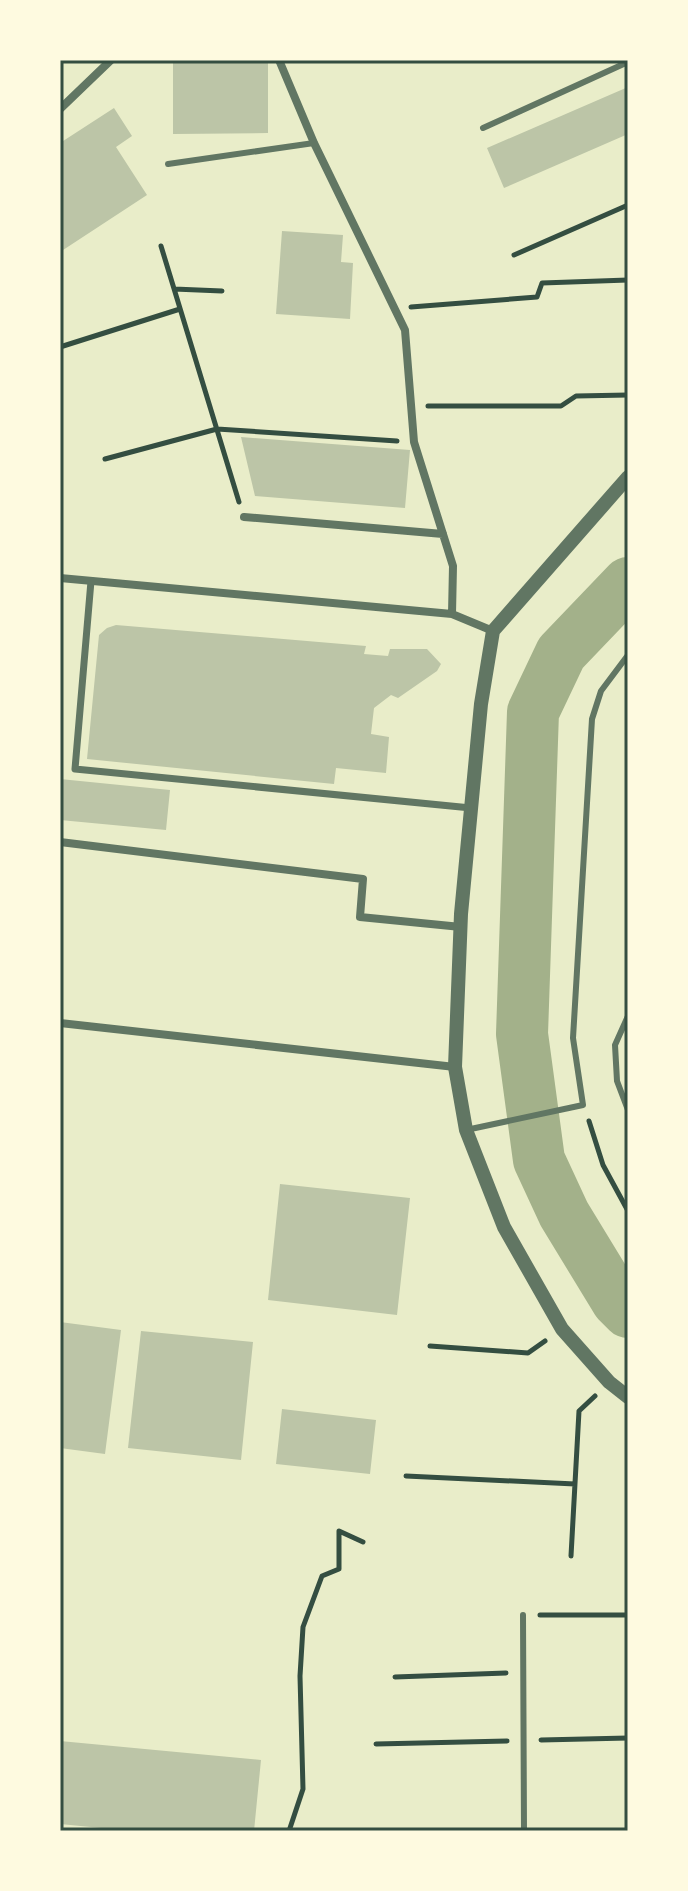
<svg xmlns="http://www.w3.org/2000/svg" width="688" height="1891" viewBox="0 0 688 1891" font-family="'PT Serif',serif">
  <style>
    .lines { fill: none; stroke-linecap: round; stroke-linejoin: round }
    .stream { stroke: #a3b18a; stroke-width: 9 }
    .river { stroke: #a3b18a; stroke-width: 52 }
    .building { fill: #bcc5a7 }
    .path { stroke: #344e41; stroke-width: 5 }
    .service { stroke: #617663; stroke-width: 6 }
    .pedestrian { stroke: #617663; stroke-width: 7 }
    .minor { stroke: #617663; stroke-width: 8 }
    .tertiary { stroke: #617663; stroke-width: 14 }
    .neatline { fill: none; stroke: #344e41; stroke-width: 3 }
  </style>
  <rect width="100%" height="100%" fill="#e9edc9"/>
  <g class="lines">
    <!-- stream -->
    <path class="stream" d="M 509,1039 L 512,1034 L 522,1034"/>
    <!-- river -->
    <path class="river" d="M 628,583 L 561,653 L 533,712 L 522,1034 L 539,1160 L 564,1214 L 617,1301 L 628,1312"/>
  </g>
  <!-- building -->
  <path class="building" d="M 173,60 L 268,60 L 268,133 L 173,134 Z
    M 628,87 L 628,134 L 504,188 L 487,148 Z
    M 114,108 L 132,136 L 116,147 L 147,195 L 60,252 L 60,182 L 63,180 L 60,176 L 60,143 Z
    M 282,231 L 343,235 L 341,262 L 353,263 L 350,319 L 276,314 Z
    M 241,437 L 410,450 L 405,508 L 255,496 Z
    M 116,625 L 366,646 L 364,654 L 388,656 L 390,649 L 427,649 L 441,664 L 437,671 L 398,698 L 391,695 L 374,708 L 371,734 L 389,737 L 386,773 L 336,768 L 334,784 L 87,759 L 99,635 L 107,628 Z
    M 60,779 L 170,790 L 166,830 L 60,820 Z
    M 280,1184 L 410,1198 L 397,1315 L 268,1300 Z
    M 60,1322 L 121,1330 L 105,1454 L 60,1448 Z
    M 141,1331 L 253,1342 L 241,1460 L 128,1448 Z
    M 282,1409 L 376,1420 L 370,1474 L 276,1464 Z
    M 60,1741 L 261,1760 L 254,1831 L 132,1831 L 60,1824 Z"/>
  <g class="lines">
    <!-- path -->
    <path class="path" d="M 161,246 L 239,502
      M 514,255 L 628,205
      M 174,289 L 222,291
      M 411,307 L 537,297 L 542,283 L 628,280
      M 60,347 L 180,309
      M 428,406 L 561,406 L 576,396 L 628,395
      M 105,459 L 217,429 L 397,441
      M 589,1121 L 603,1165 L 628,1211
      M 430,1346 L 528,1353 L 545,1341
      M 406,1476 L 575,1484
      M 571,1556 L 579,1411 L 595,1396
      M 540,1615 L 628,1615
      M 395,1677 L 506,1673
      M 541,1740 L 628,1738
      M 376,1744 L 507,1741
      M 289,1831 L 303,1789 L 300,1676 L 303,1627 L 322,1576 L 339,1569 L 339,1531 L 363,1542"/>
    <!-- service -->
    <path class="service" d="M 483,128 L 628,62
      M 168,164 L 314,143
      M 628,1016 L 615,1045 L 617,1081 L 628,1110
      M 466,1130 L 583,1105 L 573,1038 L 592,719 L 601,691 L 628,655
      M 523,1615 L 524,1831"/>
    <!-- pedestrian -->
    <path class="pedestrian" d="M 91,581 L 75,769 L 471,808"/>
    <!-- minor -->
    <path class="minor" d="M 279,60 L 314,143 L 405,330 L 414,442 L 453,566 L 452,614
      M 60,109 L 111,60
      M 244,517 L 443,534
      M 60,578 L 452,614 L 493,631
      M 60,842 L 363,879 L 360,917 L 461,927
      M 60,1023 L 455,1067"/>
    <!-- tertiary -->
    <path class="tertiary" d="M 628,477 L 493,631 L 481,704 L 461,914 L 455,1067 L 466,1130 L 504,1227 L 562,1329 L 609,1382 L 628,1397"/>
  </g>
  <!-- border -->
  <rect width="688" height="1891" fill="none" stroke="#fefae0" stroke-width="124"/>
  <rect x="62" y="62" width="564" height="1767" class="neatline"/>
</svg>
